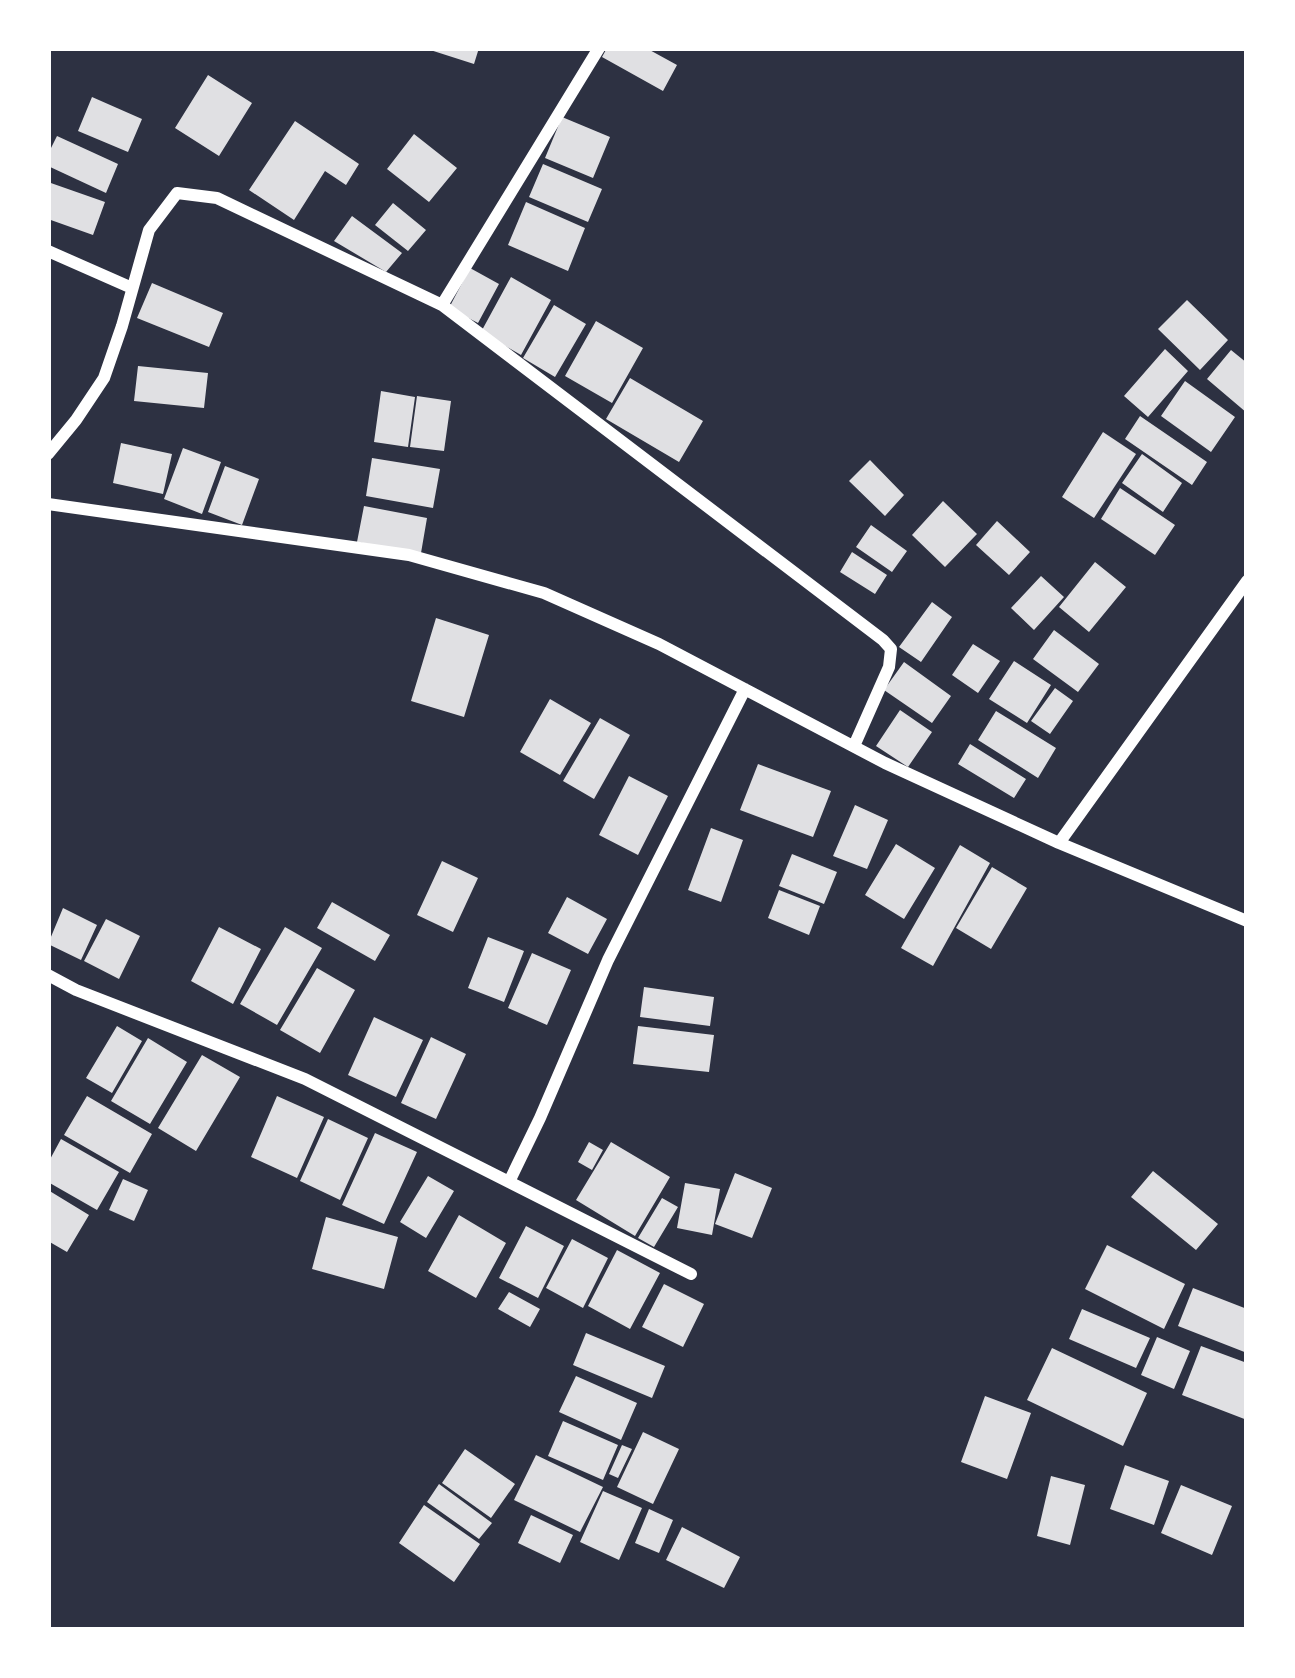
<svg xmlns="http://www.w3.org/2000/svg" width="1295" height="1678" viewBox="0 0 1295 1678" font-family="'IBM Plex Sans',sans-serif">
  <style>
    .building { fill: #e0e0e3 }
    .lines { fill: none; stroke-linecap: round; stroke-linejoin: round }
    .minor { stroke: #fff; stroke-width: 12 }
  </style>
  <rect width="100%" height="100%" fill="#2d3142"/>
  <!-- building -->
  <path class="building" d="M 424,48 L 479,48 L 474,64 Z
    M 607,48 L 646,48 L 677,65 L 663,91 L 602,57 Z
    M 208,75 L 252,103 L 219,156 L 175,128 Z
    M 92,97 L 142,119 L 128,152 L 78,131 Z
    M 562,117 L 610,137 L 593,178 L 545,158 Z
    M 295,121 L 359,164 L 346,185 L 325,171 L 294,220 L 249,190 Z
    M 414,134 L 457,168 L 429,202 L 387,169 Z
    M 57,136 L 118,164 L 106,193 L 48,166 L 48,154 Z
    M 543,164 L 602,189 L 588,222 L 529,197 Z
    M 48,182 L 105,202 L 93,235 L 48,219 Z
    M 526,202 L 585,228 L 568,271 L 508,245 Z
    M 393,203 L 426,230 L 408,251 L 375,225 Z
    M 352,216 L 402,253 L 386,272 L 334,241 Z
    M 470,268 L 499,284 L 478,323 L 449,308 Z
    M 511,277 L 551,300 L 521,355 L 481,332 Z
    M 152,283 L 223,313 L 209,347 L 137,318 Z
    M 1187,300 L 1228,340 L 1200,370 L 1158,329 Z
    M 554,305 L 586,324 L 555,377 L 523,358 Z
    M 596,321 L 643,348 L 612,403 L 565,376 Z
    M 1165,349 L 1188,371 L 1148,417 L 1124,396 Z
    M 1231,350 L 1247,363 L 1247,413 L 1207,379 Z
    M 138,366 L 208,373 L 204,408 L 134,401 Z
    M 630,378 L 703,421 L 679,462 L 606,419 Z
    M 1185,381 L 1235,417 L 1211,452 L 1161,416 Z
    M 381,391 L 415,397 L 408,447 L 374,442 Z
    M 417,396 L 451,401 L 444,451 L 410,447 Z
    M 1140,416 L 1207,462 L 1192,485 L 1125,439 Z
    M 1103,432 L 1136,454 L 1094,518 L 1062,497 Z
    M 121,443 L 172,454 L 163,494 L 113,483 Z
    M 183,448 L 221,462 L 202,514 L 164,499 Z
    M 1142,454 L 1182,483 L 1163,512 L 1122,483 Z
    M 372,458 L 440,469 L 433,508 L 366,496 Z
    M 870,460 L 904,495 L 885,516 L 849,481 Z
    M 225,466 L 259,479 L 242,525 L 208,512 Z
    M 1120,488 L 1175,525 L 1155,555 L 1101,519 Z
    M 943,501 L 977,534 L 945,567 L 912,535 Z
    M 364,506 L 427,518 L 421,553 L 357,542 Z
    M 997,521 L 1030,552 L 1009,575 L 976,545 Z
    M 871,525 L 907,551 L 892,572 L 856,547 Z
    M 852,552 L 887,575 L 875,594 L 840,572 Z
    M 1095,562 L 1126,587 L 1089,632 L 1059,607 Z
    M 1041,576 L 1064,597 L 1034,630 L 1011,608 Z
    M 932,602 L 952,617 L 921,662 L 899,647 Z
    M 436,618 L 489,635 L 464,717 L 411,701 Z
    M 1054,630 L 1099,664 L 1078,692 L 1033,659 Z
    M 973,644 L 1000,661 L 978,693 L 952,675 Z
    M 1014,661 L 1051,685 L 1027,723 L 989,699 Z
    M 904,662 L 951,696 L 932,723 L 884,690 Z
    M 1055,688 L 1073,701 L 1050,734 L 1031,721 Z
    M 550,699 L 591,723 L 560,775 L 520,752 Z
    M 900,710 L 932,732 L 908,767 L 876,746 Z
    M 996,711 L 1056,748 L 1038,778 L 978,740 Z
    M 600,718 L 630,735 L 594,799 L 563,781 Z
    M 970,744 L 1026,779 L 1014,798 L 958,764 Z
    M 758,764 L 831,791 L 813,837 L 740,810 Z
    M 629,776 L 668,796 L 638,855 L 599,835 Z
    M 855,805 L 888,820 L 867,869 L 833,856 Z
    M 711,828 L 743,840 L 721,902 L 688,890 Z
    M 896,844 L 935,868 L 904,919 L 865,895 Z
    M 960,845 L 990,863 L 933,966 L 901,948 Z
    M 792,854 L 837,872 L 824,904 L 779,886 Z
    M 442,861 L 478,878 L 453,932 L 417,915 Z
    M 992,867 L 1027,888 L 991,949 L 956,928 Z
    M 779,890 L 820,906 L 809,935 L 768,918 Z
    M 567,897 L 607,919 L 588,954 L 548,933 Z
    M 332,902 L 390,935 L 375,961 L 317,928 Z
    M 63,908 L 97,925 L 81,960 L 48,944 Z
    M 106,919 L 140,936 L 119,979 L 84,961 Z
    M 219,927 L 261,949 L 233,1004 L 191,981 Z
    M 285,927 L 322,948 L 277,1025 L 240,1004 Z
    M 488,937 L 524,951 L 504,1002 L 468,988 Z
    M 532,953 L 571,970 L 547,1025 L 508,1008 Z
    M 317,968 L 355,990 L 320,1053 L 280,1030 Z
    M 644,987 L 714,997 L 710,1026 L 640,1017 Z
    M 374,1017 L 423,1040 L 396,1097 L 348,1075 Z
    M 117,1026 L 142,1041 L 112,1093 L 86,1078 Z
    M 638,1026 L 714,1035 L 709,1072 L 633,1064 Z
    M 431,1037 L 466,1054 L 436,1119 L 401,1103 Z
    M 148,1038 L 187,1062 L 150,1124 L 111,1101 Z
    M 202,1055 L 240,1077 L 196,1151 L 158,1128 Z
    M 87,1096 L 152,1134 L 130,1173 L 64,1135 Z
    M 277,1096 L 324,1117 L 297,1178 L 251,1157 Z
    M 328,1119 L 368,1138 L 340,1200 L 300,1181 Z
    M 375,1133 L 417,1152 L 384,1224 L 342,1205 Z
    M 61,1139 L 119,1172 L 97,1210 L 48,1182 L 48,1163 Z
    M 589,1142 L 603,1150 L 592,1170 L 578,1162 Z
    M 611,1142 L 670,1177 L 635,1236 L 576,1200 Z
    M 1153,1171 L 1218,1224 L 1196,1250 L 1131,1197 Z
    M 735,1173 L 772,1188 L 752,1238 L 715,1224 Z
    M 428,1176 L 454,1191 L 426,1238 L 400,1222 Z
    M 123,1179 L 148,1190 L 134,1221 L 109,1210 Z
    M 685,1183 L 720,1189 L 712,1235 L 677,1228 Z
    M 48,1190 L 89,1215 L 67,1252 L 48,1241 Z
    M 662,1198 L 678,1207 L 654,1247 L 638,1238 Z
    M 459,1215 L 506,1243 L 476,1298 L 428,1271 Z
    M 326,1217 L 398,1237 L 384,1289 L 312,1269 Z
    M 526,1226 L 564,1246 L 538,1298 L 499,1278 Z
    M 572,1239 L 608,1258 L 583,1308 L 546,1288 Z
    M 1107,1245 L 1185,1284 L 1164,1329 L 1085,1289 Z
    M 617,1250 L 660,1273 L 630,1329 L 588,1306 Z
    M 664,1284 L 704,1304 L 683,1347 L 642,1327 Z
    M 1193,1288 L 1247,1309 L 1247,1353 L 1178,1326 Z
    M 509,1292 L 540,1309 L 530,1327 L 498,1309 Z
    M 1082,1309 L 1150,1338 L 1136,1368 L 1069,1339 Z
    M 586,1333 L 665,1366 L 652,1398 L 573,1365 Z
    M 1157,1337 L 1190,1351 L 1174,1389 L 1141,1375 Z
    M 1201,1346 L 1247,1363 L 1247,1420 L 1182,1395 Z
    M 1052,1348 L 1147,1393 L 1123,1446 L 1027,1400 Z
    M 576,1376 L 637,1403 L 621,1440 L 559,1412 Z
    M 985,1396 L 1031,1413 L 1007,1479 L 961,1462 Z
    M 563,1421 L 618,1445 L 603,1480 L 548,1456 Z
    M 643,1432 L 679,1449 L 653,1504 L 617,1487 Z
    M 622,1445 L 632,1449 L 618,1478 L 609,1474 Z
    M 465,1449 L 515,1484 L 491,1518 L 442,1483 Z
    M 536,1455 L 603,1487 L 580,1532 L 514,1500 Z
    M 1125,1465 L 1169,1481 L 1154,1525 L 1110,1509 Z
    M 1051,1476 L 1085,1485 L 1070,1545 L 1037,1536 Z
    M 439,1484 L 492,1523 L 479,1539 L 427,1502 Z
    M 1181,1485 L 1232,1506 L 1212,1555 L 1161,1533 Z
    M 603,1491 L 642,1508 L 619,1560 L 580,1542 Z
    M 424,1505 L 480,1544 L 454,1582 L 399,1543 Z
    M 649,1509 L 673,1520 L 659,1553 L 635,1543 Z
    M 531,1515 L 573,1535 L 560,1563 L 518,1543 Z
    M 682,1527 L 740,1557 L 724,1588 L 666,1560 Z"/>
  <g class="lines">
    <!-- minor -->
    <path class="minor" d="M 48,251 L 132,288
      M 442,305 L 599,48
      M 48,454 L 76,420 L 104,378 L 122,326 L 149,230 L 177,193 L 217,198 L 442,305 L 883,640 L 891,649 L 889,667 L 854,746
      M 48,504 L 409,555 L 544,593 L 659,644 L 885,763 L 1059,843 L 1247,921
      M 1059,843 L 1247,581
      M 48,975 L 76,990 L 305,1079 L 691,1274
      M 509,1182 L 540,1118 L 608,960 L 745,689"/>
  </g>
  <!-- border -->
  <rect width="1295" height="1678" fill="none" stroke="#ffffff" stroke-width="102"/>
</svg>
